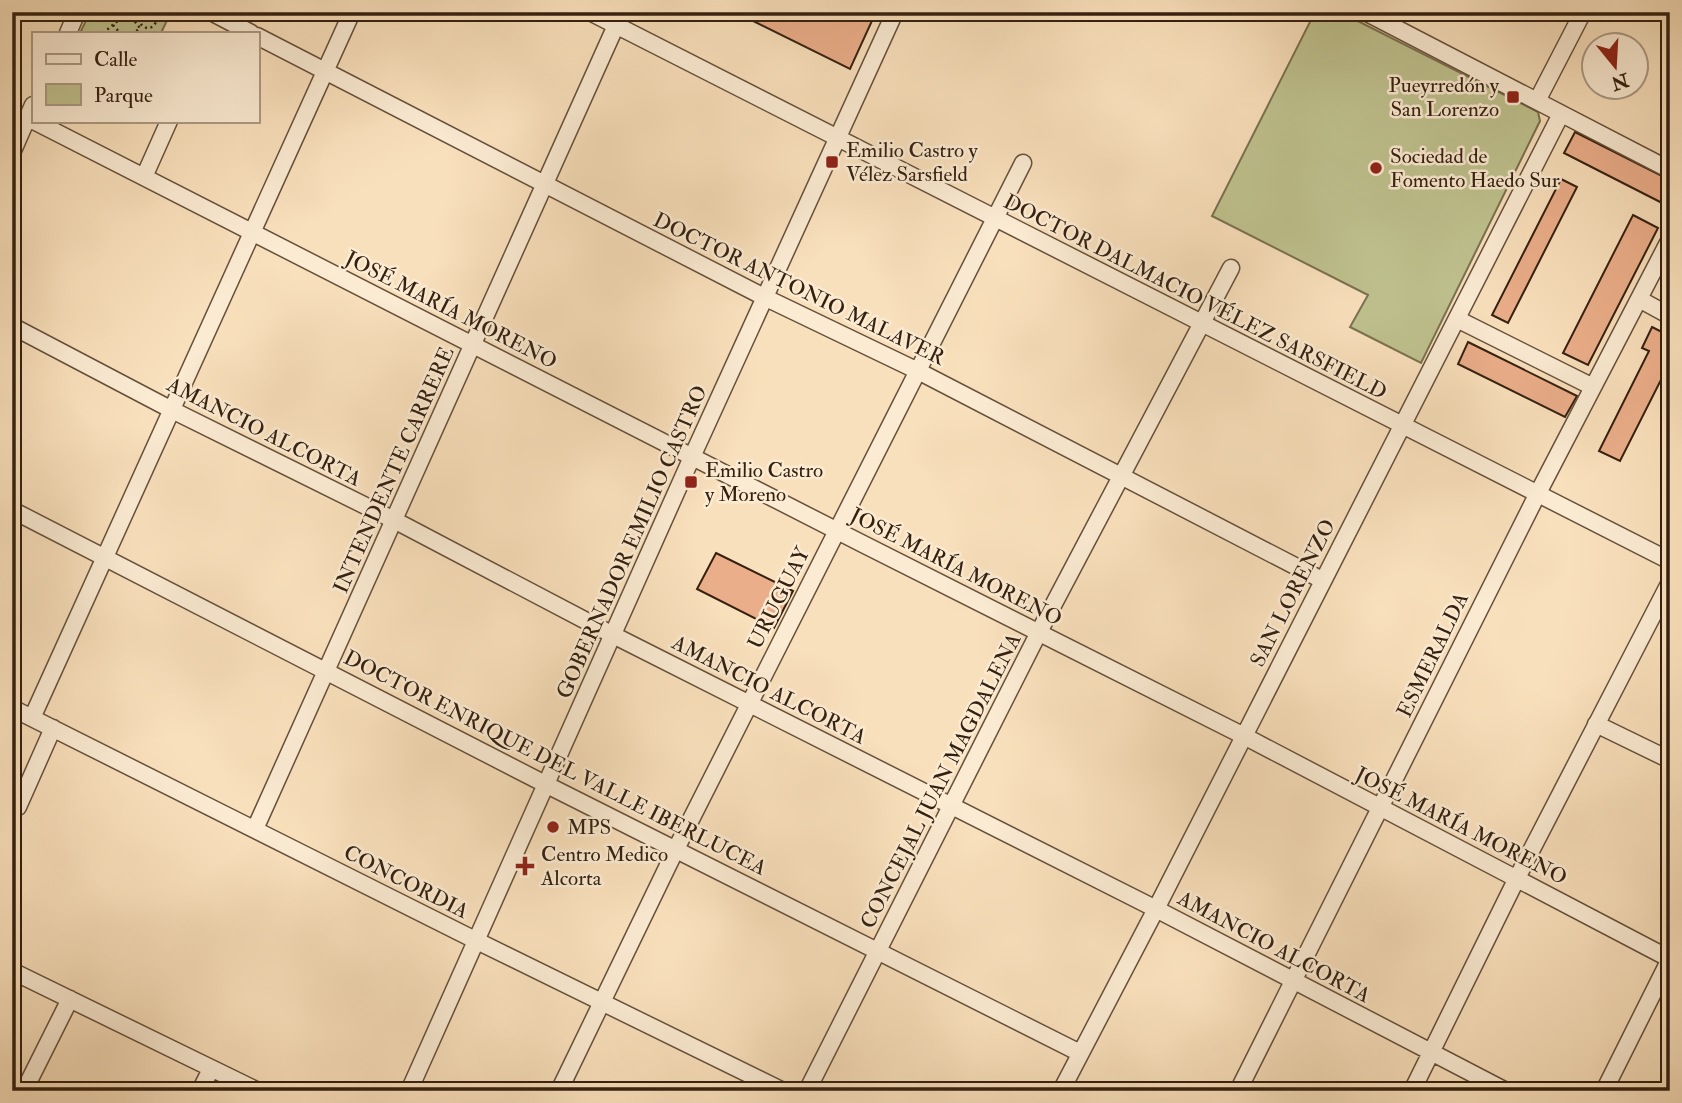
<svg xmlns="http://www.w3.org/2000/svg" width="1682" height="1103" viewBox="0 0 1682 1103" font-family="'IM FELL Double Pica',serif">
  <style>
    .green { fill: #bfc28f; stroke: #7a7150; stroke-width: 2 }
    .building { fill: #ebae8a; stroke: #352010; stroke-width: 2 }
    .lines { fill: none; stroke-linecap: round; stroke-linejoin: round }
    .minor-casing { stroke: #66503b; stroke-width: 19 }
    .path { stroke: #352010; stroke-width: 2.5; stroke-dasharray: 2 3.5; stroke-linecap: butt }
    .minor { stroke: #fbebd3; stroke-width: 16 }
    .poi-dot { fill: #8f2418; stroke: #fbebd3; stroke-width: 2.5 }
    .labels { text-anchor: middle; dominant-baseline: central; stroke-width: 5; stroke-linejoin: round; paint-order: stroke }
    .poi-label { font-size: 21px; fill: #352010; stroke: #fbebd3; text-anchor: start }
    .street-label { font-size: 21px; fill: #352010; stroke: #fbebd3 }
  </style>
  <rect width="100%" height="100%" fill="#f9e0bc"/>
  <filter id="stains"><feTurbulence type="fractalNoise" baseFrequency=".00286" numOctaves="4"/><feColorMatrix values="0 0 0 0 .2 0 0 0 0 .09 0 0 0 0 .02 0 0 0 .5 -.17"/></filter>
  <radialGradient id="worn" r=".72"><stop offset=".6" stop-color="#630" stop-opacity="0"/><stop offset="1" stop-color="#630" stop-opacity=".3"/></radialGradient>
  <!-- green -->
  <path class="green" d="M 90,12 L 171,12 L 161,33 L 80,33 Z
    M 1315,12 L 1340,12 L 1538,112 L 1540,121 L 1421,363 L 1350,327 L 1368,295 L 1212,216 Z"/>
  <!-- building -->
  <path class="building" d="M 735,12 L 876,12 L 850,69 Z
    M 1575,132 L 1670,180 L 1670,207 L 1564,153 Z
    M 1561,179 L 1577,187 L 1508,323 L 1492,315 Z
    M 1633,215 L 1658,228 L 1588,365 L 1563,353 Z
    M 1652,327 L 1670,336 L 1670,362 L 1620,461 L 1599,451 L 1649,351 L 1642,348 Z
    M 1468,342 L 1577,396 L 1565,417 L 1458,364 Z
    M 716,553 L 793,591 L 774,628 L 697,589 Z"/>
  <g class="lines">
    <!-- minor casing -->
    <g class="minor-casing">
      <path id="minor" d="M 211,12 L 251,33
        M 590,12 L 1670,561
        M 1365,12 L 1670,170
        M 68,33 L 77,12
        M 257,36 L 764,297 L 918,371 L 1322,580
        M 1537,101 L 1583,12
        M 34,121 L 863,544 L 1244,736 L 1670,959
        M 12,153 L 33,105
        M 144,177 L 169,121
        M 1639,299 L 1670,316
        M 1457,319 L 1593,387
        M 12,326 L 172,410 L 394,520 L 613,635 L 1156,909 L 1506,1091
        M 12,510 L 547,785 L 1080,1053
        M 12,708 L 475,940 L 783,1091
        M 32,718 L 352,12
        M 1596,724 L 1670,760
        M 18,807 L 53,728
        M 255,829 L 622,12
        M 12,971 L 258,1091
        M 26,1087 L 70,999
        M 200,1091 L 211,1069
        M 409,1091 L 692,457 L 895,12
        M 559,1091 L 676,849 L 1023,163
        M 807,1091 L 1039,632 L 1231,268
        M 1061,1091 L 1156,909 L 1561,114
        M 1238,1091 L 1537,495 L 1670,239
        M 1412,1091 L 1517,878 L 1670,582
        M 1604,1091 L 1670,959"/>
    </g>
    <!-- path -->
    <path class="path" d="M 114,12 L 120,19
      M140 20a8 8 0 1 1 16 0a8 8 0 1 1-16 0Z
      M 128,13 L 140,28 L 134,33
      M 113,25 L 120,33
      M 103,33 L 129,12"/>
    <!-- minor -->
    <use href="#minor" class="minor"/>
  </g>
  <!-- markers -->
  <g class="poi-dot">
    <rect x="1506" y="90" width="14" height="14" rx="3.5"/>
    <rect x="825" y="155" width="14" height="14" rx="3.5"/>
    <circle cx="1376" cy="168" r="7"/>
    <rect x="684" y="475" width="14" height="14" rx="3.5"/>
    <circle cx="553" cy="827" r="7"/>
    <path d="M521.5 855.5h7v7h7v7h-7v7h-7v-7h-7v-7h7z"/>
  </g>
  <g class="labels">
    <!-- poi labels -->
    <g class="poi-label">
      <text x="1499" y="85" text-anchor="end">Pueyrredón y<tspan x="1499" dy="24">San Lorenzo</tspan></text>
      <text x="846" y="150">Emilio Castro y<tspan x="846" dy="24">Vélez Sarsfield</tspan></text>
      <text x="1390" y="156">Sociedad de<tspan x="1390" dy="24">Fomento Haedo Sur</tspan></text>
      <text x="705" y="470">Emilio Castro<tspan x="705" dy="24">y Moreno</tspan></text>
      <text x="567" y="827">MPS</text>
      <text x="541" y="854">Centro Medico<tspan x="541" dy="24">Alcorta</tspan></text>
    </g>
    <!-- street labels -->
    <g class="street-label">
      <text transform="translate(799 289) rotate(26)">DOCTOR ANTONIO MALAVER</text>
      <text transform="translate(1195 297) rotate(27)">DOCTOR DALMACIO VÉLEZ SARSFIELD</text>
      <text transform="translate(451 310) rotate(27)">JOSÉ MARÍA MORENO</text>
      <text transform="translate(264 432) rotate(27)">AMANCIO ALCORTA</text>
      <text transform="translate(394 470) rotate(-66)">INTENDENTE CARRERE</text>
      <text transform="translate(632 542) rotate(-66)">GOBERNADOR EMILIO CASTRO</text>
      <text transform="translate(956 567) rotate(27)">JOSÉ MARÍA MORENO</text>
      <text transform="translate(1293 593) rotate(-63)">SAN LORENZO</text>
      <text transform="translate(779 598) rotate(-63)">URUGUAY</text>
      <text transform="translate(1433 655) rotate(-64)">ESMERALDA</text>
      <text transform="translate(769 690) rotate(27)">AMANCIO ALCORTA</text>
      <text transform="translate(555 763) rotate(27)">DOCTOR ENRIQUE DEL VALLE IBERLUCEA</text>
      <text transform="translate(941 781) rotate(-63)">CONCEJAL JUAN MAGDALENA</text>
      <text transform="translate(1461 826) rotate(27)">JOSÉ MARÍA MORENO</text>
      <text transform="translate(406 882) rotate(27)">CONCORDIA</text>
      <text transform="translate(1274 947) rotate(28)">AMANCIO ALCORTA</text>
    </g>
  </g>
  <!-- margin -->
  <rect width="1682" height="1103" fill="none" stroke="#f9e0bc" stroke-width="42"/>
  <rect x="14" y="14" width="1654" height="1075" fill="none" stroke="#352010" stroke-width="3.5"/>
  <rect x="21" y="21" width="1640" height="1061" fill="none" stroke="#352010" stroke-width="2"/>
  <!-- legend -->
  <rect x="32" y="32" width="228" height="91" fill="#fbebd3" stroke="#ac9a85" stroke-width="2"/>
  <rect x="46" y="54" width="35" height="10" fill="#fbebd3" stroke="#ac9a85" stroke-width="2"/>
  <text x="94" y="66" font-size="21" fill="#352010">Calle</text>
  <rect x="46" y="84" width="35" height="21" fill="#bfc28f" stroke="#ac9a85" stroke-width="2"/>
  <text x="94" y="102" font-size="21" fill="#352010">Parque</text>
  <!-- north arrow -->
  <g transform="translate(1615 66) rotate(162)"><circle r="33" fill="#fbebd3" stroke="#ac9a85" stroke-width="2"/>
  <path d="M0-5L12 26L0 18L-12 26Z" fill="#8f2418"/>
  <text y="-10" font-size="19" font-weight="bold" text-anchor="middle" fill="#352010">N</text>
  </g>
  <rect width="100%" height="100%" filter="url(#stains)"/>
  <rect width="100%" height="100%" fill="url(#worn)"/>
</svg>
